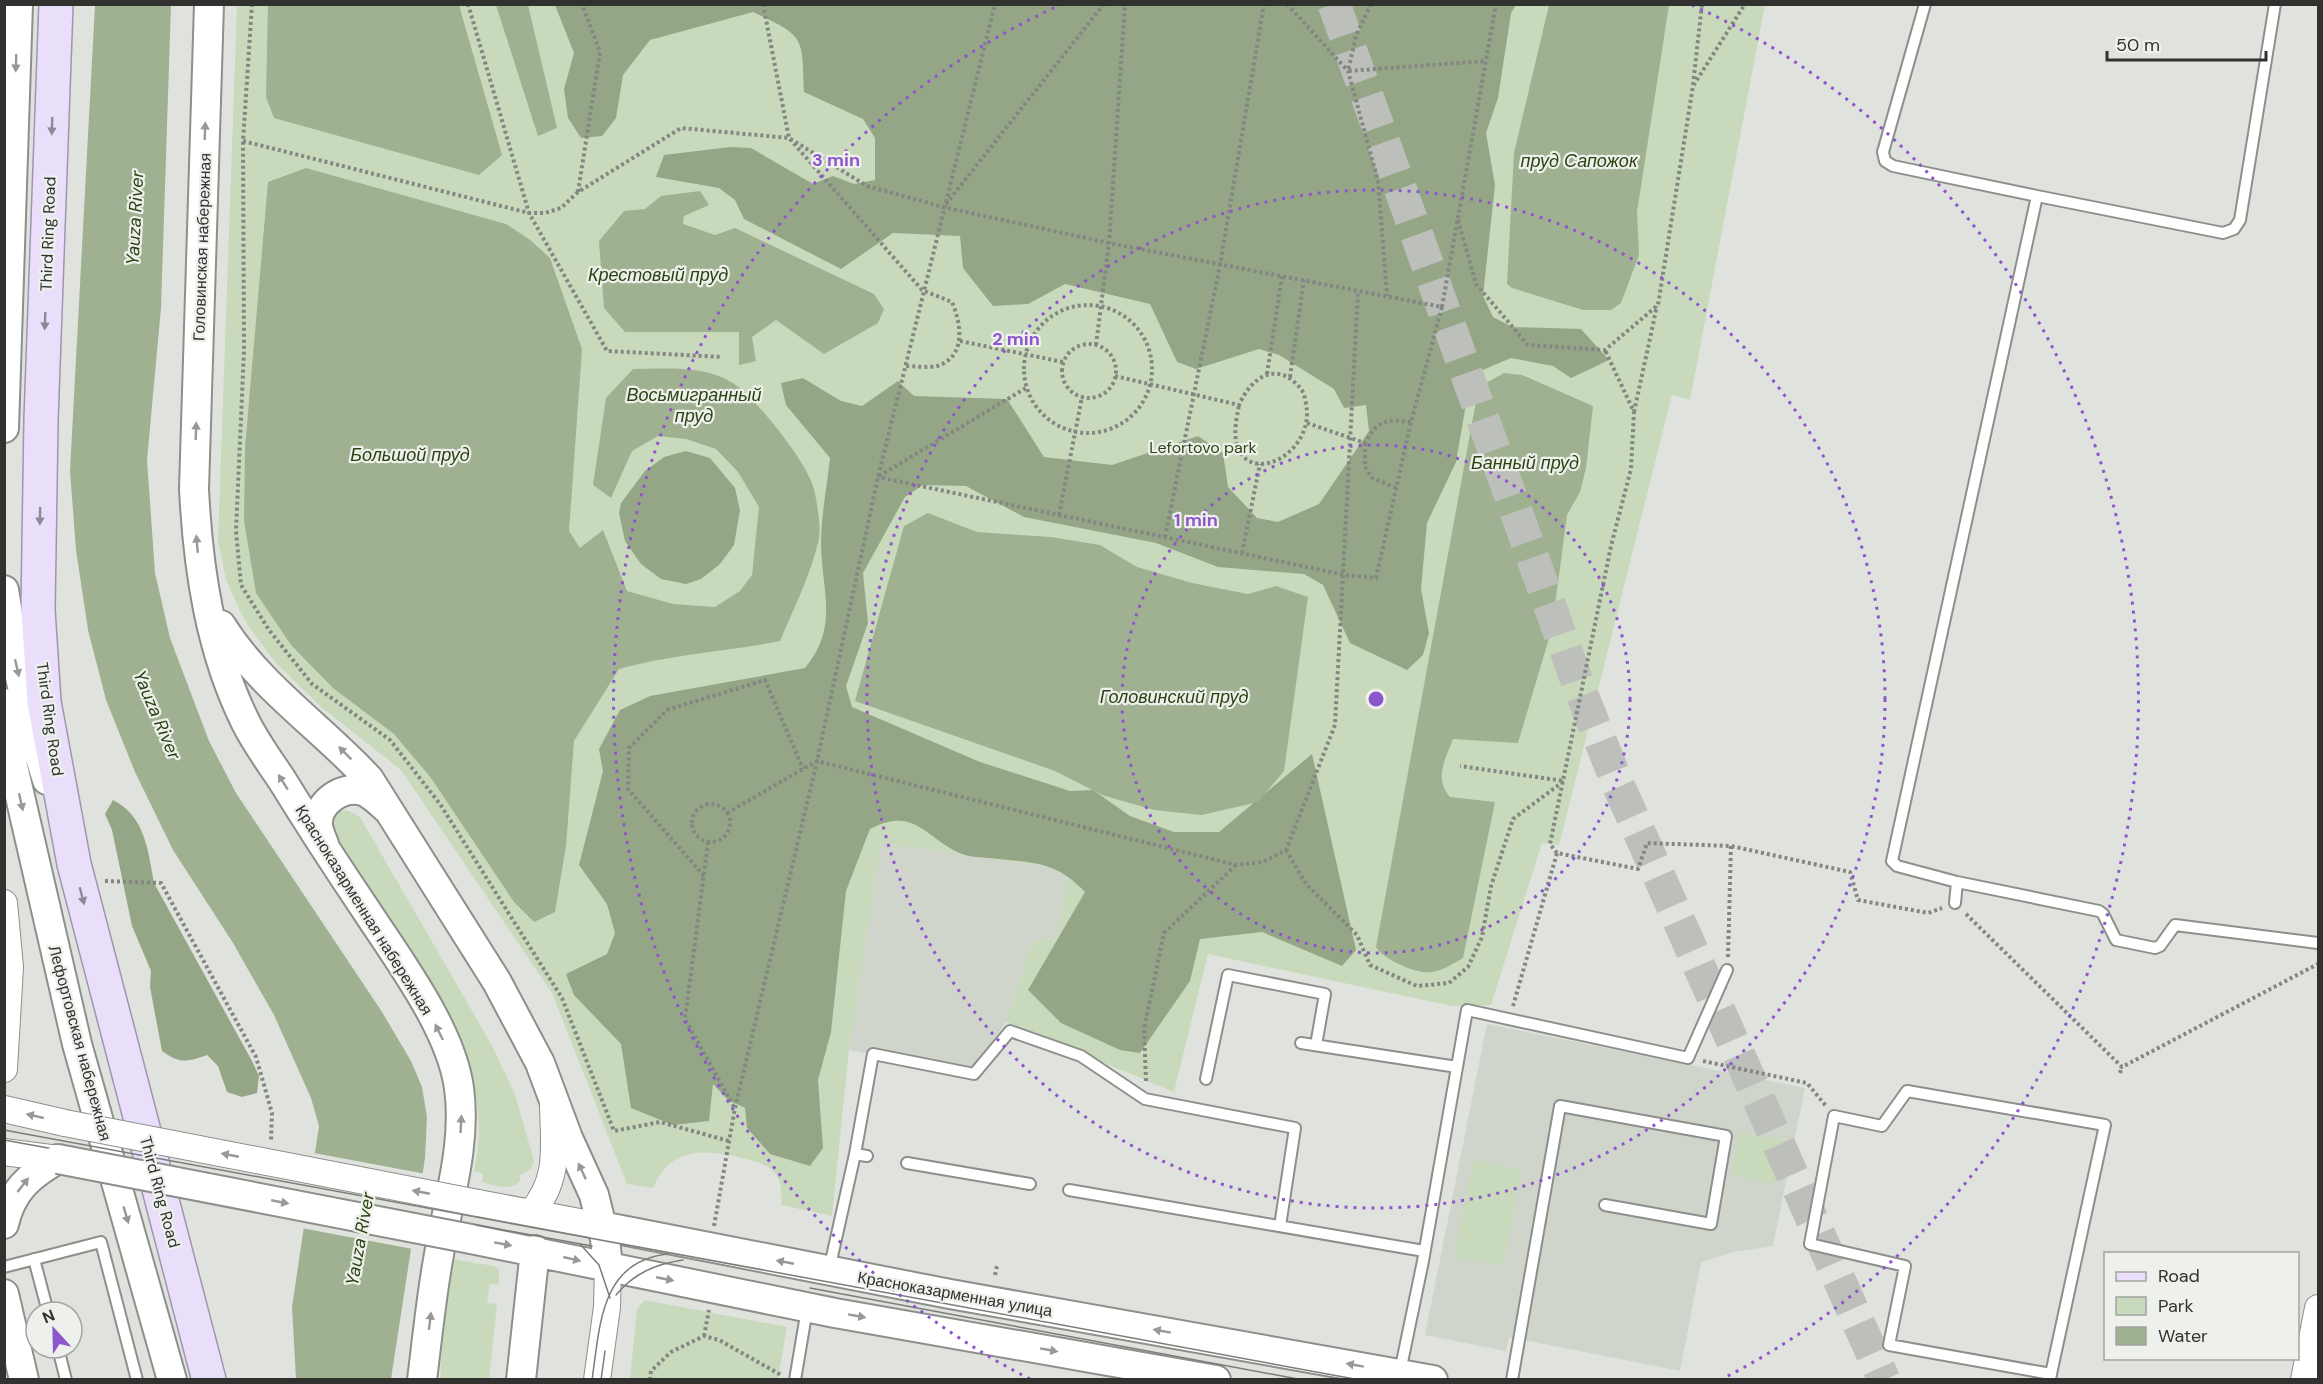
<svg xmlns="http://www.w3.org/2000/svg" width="2323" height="1384" viewBox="0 0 2323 1384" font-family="'DM Sans',sans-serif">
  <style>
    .built { fill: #cfd5cb }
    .green { fill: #c9dabc }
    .forest { fill: #95a687 }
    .water { fill: #a0b192 }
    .pier { fill: #e0e3dd }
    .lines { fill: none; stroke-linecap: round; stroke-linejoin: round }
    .primary-tunnel { stroke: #bdc0ba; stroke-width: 33; stroke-dasharray: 33 16; stroke-linecap: butt }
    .service-casing { stroke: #8d8f8b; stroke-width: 14 }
    .tertiary-casing { stroke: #8d8f8b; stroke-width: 28 }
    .secondary-casing { stroke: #8d8f8b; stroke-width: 32 }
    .primary-casing { stroke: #9f94b1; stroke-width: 36 }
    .path { stroke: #848682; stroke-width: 4; stroke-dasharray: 3 3; stroke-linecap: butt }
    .service { stroke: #fff; stroke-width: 10 }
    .tertiary { stroke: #fff; stroke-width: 26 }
    .secondary { stroke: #fff; stroke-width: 28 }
    .primary { stroke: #e9dffa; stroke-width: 33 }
    .tram { stroke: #7b7d79; stroke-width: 1.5 }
    .tertiary-bridge-casing { stroke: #8d8f8b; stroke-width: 28; stroke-linecap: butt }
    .secondary-bridge-casing { stroke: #8d8f8b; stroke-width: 32; stroke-linecap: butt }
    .tertiary-bridge { stroke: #fff; stroke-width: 26 }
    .secondary-bridge { stroke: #fff; stroke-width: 28 }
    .oneway { fill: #989898 }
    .oneway2 { fill: #8d8895 }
    .ring { fill: none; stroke: #8e56cd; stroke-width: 3; stroke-dasharray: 3 6 }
    .labels { text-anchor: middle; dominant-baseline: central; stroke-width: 4.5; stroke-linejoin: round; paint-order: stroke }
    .street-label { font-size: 16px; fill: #313230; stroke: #edf0eb }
    .park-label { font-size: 16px; fill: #2d4414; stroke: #edf0eb }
    .water-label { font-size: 18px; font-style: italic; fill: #2b4212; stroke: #edf0eb }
    .centre { fill: #8e56cd; stroke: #edf0eb; stroke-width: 3 }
    .ring-label { font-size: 18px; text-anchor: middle; font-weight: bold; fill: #8e56cd; stroke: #edf0eb; stroke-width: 4.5; stroke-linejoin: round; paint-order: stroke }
  </style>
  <rect width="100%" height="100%" fill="#e0e3dd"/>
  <!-- built -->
  <path class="built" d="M 881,843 L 1069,869 L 1057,937 L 1032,942 L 1006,1022 L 970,1071 L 849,1050 Z
    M 1487,1024 L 1805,1088 L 1773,1246 L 1734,1252 L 1701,1262 L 1680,1371 L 1509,1337 L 1506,1351 L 1425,1335 Z"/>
  <!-- green -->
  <path class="green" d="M 237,5 L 1765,5 L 1690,400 L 1672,395 L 1559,845 L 1542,843 L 1491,1005 L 1452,1006 L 1208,954 L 1174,1092 L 1006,1022 L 1032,942 L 1057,937 L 1069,869 L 881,843 L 849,1050 L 832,1216 L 781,1205 C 782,1194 782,1183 775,1173 C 768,1164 754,1161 742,1158 C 704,1149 671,1146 653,1188 L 627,1184 L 552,993 L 401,770 L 320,706 L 274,661 L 245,621 L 226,580 L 218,541 Z
    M 347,810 L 360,817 L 490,1042 L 515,1094 L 534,1161 L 531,1169 L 520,1175 L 520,1181 C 511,1192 494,1185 482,1182 L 483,1174 L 474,1171 C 489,1106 467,1044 434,988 C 424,971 411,955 401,939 C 378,904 357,869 335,834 L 332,816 L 336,812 Z
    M 1739,1132 L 1787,1141 L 1778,1185 L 1731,1175 Z
    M 1473,1160 L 1522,1170 L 1503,1266 L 1454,1257 Z
    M 451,1259 L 495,1266 L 499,1270 L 499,1285 L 490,1284 L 487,1303 L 497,1304 L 489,1379 L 440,1380 L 444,1309 Z
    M 645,1300 L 787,1327 L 778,1379 L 630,1379 L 637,1309 Z"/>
  <!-- forest -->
  <path class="forest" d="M 555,5 L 1516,5 L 1511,13 L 1498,98 L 1486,133 L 1495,185 L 1483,296 L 1493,317 L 1512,327 L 1581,329 L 1609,360 L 1571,378 L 1553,366 L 1511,358 L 1471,375 L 1456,462 L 1427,523 L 1421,589 L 1429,633 L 1423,655 L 1407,670 L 1350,643 L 1323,585 L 1304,574 L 1218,567 L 1156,543 L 1024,517 L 966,486 L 923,485 L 905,497 L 863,573 L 868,623 L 846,686 L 852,707 L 980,762 L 1070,791 L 1093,790 L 1130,816 L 1174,832 L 1219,832 L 1312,754 L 1356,950 L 1342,966 L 1262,932 L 1200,939 L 1190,981 L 1140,1053 L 1120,1050 L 1061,1023 L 1028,990 L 1085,892 C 1054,859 1031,863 988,858 C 981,857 972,857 965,855 C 927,842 917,804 870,829 L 846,891 L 831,1032 L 818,1080 L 823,1148 L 810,1166 L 770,1154 L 747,1128 L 745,1108 L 728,1100 L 713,1084 L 709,1121 L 673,1125 L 631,1108 L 621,1044 L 574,995 L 566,974 L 607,954 L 615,933 L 607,904 L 579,865 L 603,771 L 599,749 L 620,710 L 650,696 L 805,668 C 839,627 822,592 821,545 C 821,516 827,486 830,458 L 786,405 L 781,383 L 803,378 L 841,401 L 862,406 L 898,381 L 914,396 L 1007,399 L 1044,457 L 1112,465 L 1198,436 L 1223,453 L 1228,487 L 1257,518 L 1278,522 L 1319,504 L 1369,431 L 1366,405 L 1344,408 L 1334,389 L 1279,355 L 1259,349 L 1196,369 L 1177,362 L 1150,304 L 1065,284 L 1028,304 L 993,306 L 963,268 L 960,236 L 893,233 L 841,269 L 744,219 L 735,200 L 719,188 L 656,177 L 664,155 L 730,147 L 751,148 L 813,184 L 833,176 L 854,184 L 875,180 L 875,138 L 863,119 L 804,92 C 802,35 805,37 753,12 L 650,40 L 623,75 L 616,118 L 602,136 L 581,138 L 568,118 L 564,89 L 574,53 Z
    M 686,451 L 710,458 L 735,488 L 740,510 L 734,545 L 720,564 L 701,579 L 686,584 L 661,579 L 641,564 L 625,541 L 619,513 L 621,503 L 645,471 L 664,457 Z
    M 113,800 C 145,816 148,850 154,883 L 252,1061 L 259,1076 L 257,1093 L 242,1097 L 227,1092 L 218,1066 L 207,1055 C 188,1062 179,1064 162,1051 L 150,987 L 151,971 L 132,926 L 112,830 L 105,814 Z"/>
  <!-- water -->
  <path class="water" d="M 95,5 L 171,5 L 161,308 L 147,460 L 155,573 L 170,638 L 209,741 L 236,793 L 382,1012 L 411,1061 L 422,1087 L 427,1117 L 425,1158 L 391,1379 L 296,1379 L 292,1307 L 319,1126 L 311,1098 L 274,1015 L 233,943 L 173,850 L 135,772 L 106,700 L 88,630 L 76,550 L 70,471 Z
    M 268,5 L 459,5 L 502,155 L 479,175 L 274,118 L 266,97 Z
    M 496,5 L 528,5 L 557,128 L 538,136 Z
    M 1549,5 L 1669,5 L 1637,212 L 1639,255 L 1621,303 L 1611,310 L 1583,310 L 1512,288 L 1507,284 L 1514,153 Z
    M 306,168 L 506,224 L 529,239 L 550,258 L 582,349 L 569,531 L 580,548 L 603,530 L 627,591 L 673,604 L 715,607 L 740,591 L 752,575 L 759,507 L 738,472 L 716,449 L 686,439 L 658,436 L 632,451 L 611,498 L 593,485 L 606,398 L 633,369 C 664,369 703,365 731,382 C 754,395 808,463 814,489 C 817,502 821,526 819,539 C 811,574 794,608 780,641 C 726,652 672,654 619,669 L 574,741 L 566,846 L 555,912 L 534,922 L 514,902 L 431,778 L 394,734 L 333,688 L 291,645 L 256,593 L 244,521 L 245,448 L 268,182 Z
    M 700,191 L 709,205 L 684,216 L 683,224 L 715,235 L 735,228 L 874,294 L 884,309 L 878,323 L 824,354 L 776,320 L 752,337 L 756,361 L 739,365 L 739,332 L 625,332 L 604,308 L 599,241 L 624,211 L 645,209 L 661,196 Z
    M 1504,373 L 1522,375 L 1593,406 L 1586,468 L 1580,492 L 1567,515 L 1552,628 L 1518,743 L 1453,739 C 1445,760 1434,778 1450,797 L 1495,802 L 1463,958 C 1454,963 1442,971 1432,972 C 1418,975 1382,959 1376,947 L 1477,396 L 1488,382 Z
    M 928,513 L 977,532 L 1051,537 L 1100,545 L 1137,567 L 1192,583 L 1248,594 L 1276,586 L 1308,597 L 1284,771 L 1258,802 L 1202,815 L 1154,810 L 1102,795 L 1055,771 L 855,701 L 904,526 Z"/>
  <!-- pier -->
  <path class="pier" d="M 314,1153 L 426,1174 L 413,1249 L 301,1228 Z"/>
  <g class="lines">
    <!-- primary-tunnel -->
    <path class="primary-tunnel" d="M 1334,4 L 1579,687 L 1616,780 L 1884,1380"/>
    <!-- service casing -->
    <g class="service-casing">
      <path id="service" d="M 1925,4 L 1883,152 L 1885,161 L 1893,166 L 2037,196
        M 1957,882 L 1897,866 L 1892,861 L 2037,196 L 2223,233 L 2234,229 L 2240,220 L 2275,4
        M 1955,903 L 1957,882 L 2099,911 L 2103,914 L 2116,940 L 2155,948 L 2160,946 L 2175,925 L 2318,943
        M 1301,1043 L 1457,1067
        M 1206,1079 L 1228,975 L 1325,994 L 1316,1045
        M 855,1154 L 873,1054 L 974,1074 L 1010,1031 L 1081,1056 L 1145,1099 L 1295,1128 L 1280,1226
        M 907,1163 L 1030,1184
        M 1069,1190 L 1424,1251
        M 34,1259 L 48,1312
        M 4,1267 L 101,1242 L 137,1380
        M 829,1270 L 855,1154 L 867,1156
        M 58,1348 L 66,1380
        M 1400,1372 L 1423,1261 L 1467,1010 L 1688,1058 L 1727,970
        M 795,1380 L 807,1309
        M 1512,1380 L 1560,1106 L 1726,1136 L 1711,1224 L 1605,1205
        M 2050,1380 L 2051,1374 L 2105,1125 L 1907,1091 L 1882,1126 L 1834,1116 L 1810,1244 L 1905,1266 L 1889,1345 L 2051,1374"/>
    </g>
    <!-- tertiary casing -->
    <g class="tertiary-casing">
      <path id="tertiary" d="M 4,903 L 10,967 L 4,1069
        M 4,1109 L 65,1123
        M 4,1152 L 58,1159
        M 478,1203 L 601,1226
        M 531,1213 C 560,1179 554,1148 553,1106
        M 597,1380 L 607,1307 L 608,1267
        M 2304,1380 L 2318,1308"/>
    </g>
    <!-- secondary casing -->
    <g class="secondary-casing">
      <path id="secondary" d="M 209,4 L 194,489 C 198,569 210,651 246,723 C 256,743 270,762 282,780 C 309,824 337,867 366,910 C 398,959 451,1029 459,1088 C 467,1146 447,1204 438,1260 C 431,1299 427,1340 422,1380
        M 4,428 L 18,4
        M 4,590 C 14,654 27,718 47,780
        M 221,625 C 259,686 321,727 369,779 L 497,982 L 540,1063 L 568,1138 L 594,1195 L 605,1239 L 608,1267
        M 4,703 L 13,766 L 77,1044 L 172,1380
        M 324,844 C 322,839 319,832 318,826 C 316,804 341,785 363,791 C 371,794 379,802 386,808
        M 4,1224 C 12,1190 29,1176 58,1159
        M 601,1226 L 950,1294 L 1433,1380
        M 471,1239 L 835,1313 L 1216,1380
        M 4,1294 L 24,1380
        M 521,1380 L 535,1250"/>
    </g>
    <!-- primary casing -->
    <g class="primary-casing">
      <path id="primary" d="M 56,4 L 41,420 L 38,610 L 44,702 L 74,864 L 209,1380"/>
    </g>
    <!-- path -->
    <path class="path" d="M 252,4 L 243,141 L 244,350 L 236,531 L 241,585 L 269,630 L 312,684 L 390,740 L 440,804 L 562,998 L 614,1131 L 660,1122 L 729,1141
      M 468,4 L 529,213 L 607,351 L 722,357
      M 763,4 L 789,138 L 867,186 L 943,207 L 1109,243 L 1442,307 L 1411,422 L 1376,578 L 1345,575 L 878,477
      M 1287,4 L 1348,71 L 1378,181 L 1387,296
      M 1371,4 L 1356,36 L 1348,71 L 1486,61
      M 1693,85 L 1702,4
      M 243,141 L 529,213 L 545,213 L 561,208 L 578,192 L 681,128 L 789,138 L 922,290 L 952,302 C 961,323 967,357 937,366 C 928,368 914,366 904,366
      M 578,192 L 600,52 L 582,4
      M 946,204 L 1104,4
      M 1458,220 L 1476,284 L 1528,345 L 1605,350 L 1658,305 L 1693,86 L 1745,4
      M1024 369a64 64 0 1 1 128 0a64 64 0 1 1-128 0Z
      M 1442,307 L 1496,4
      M 960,341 L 1063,362
      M1062 371a27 27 0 1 1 54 0a27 27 0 1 1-54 0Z
      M 1096,345 L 1109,243 L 1125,4
      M 1267,374 L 1282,276
      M 1115,376 L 1239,405 C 1252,376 1277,360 1301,389 C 1305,394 1306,404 1307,411 C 1309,457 1246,487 1236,441 C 1234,429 1237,417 1239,405
      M 1290,377 L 1304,280
      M 1634,412 L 1657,306
      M 1307,423 L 1365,443 C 1378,420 1385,419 1411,422
      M 1365,443 L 1365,467 L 1372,478 L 1396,488
      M 879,476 L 1026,388
      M 1059,515 L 1082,397
      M 1165,537 L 1220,265 L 1264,4
      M 1242,553 L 1260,464
      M692 823a19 19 0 1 1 38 0a19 19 0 1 1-38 0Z
      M 727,813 L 817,761 L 1236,865 L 1263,862 L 1286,850 L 1335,725 L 1358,291
      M 708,842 L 685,1019 L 734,1107
      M 1286,850 L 1306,884 L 1357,935 L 1370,965 L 1417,986 L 1449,983 L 1468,967 L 1482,937 L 1491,886 L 1513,819 L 1564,781 L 1460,766
      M 1557,853 L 1550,844 L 1611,546 L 1631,469 L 1634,412 L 1605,350
      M 704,876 L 628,789 L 629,748 L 667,710 L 765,680 L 803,769
      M 105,881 L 161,883 L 256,1057 L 272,1113 L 271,1141
      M 1966,914 L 2122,1067 L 2318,964
      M 1728,957 L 1731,846
      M 1513,1006 L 1557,853 L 1638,869 L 1647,843 L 1731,846 L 1850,872 L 1858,900 L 1928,913 L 1942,908
      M 1703,1061 L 1807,1083 L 1826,1106
      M 2120,1073 L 2122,1067
      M 1146,1081 L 1144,1029 L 1164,933 L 1236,865
      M 714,1226 L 735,1108 L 817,761 L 878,477 L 995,4
      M 995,1275 L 997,1266
      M 704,1336 L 709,1310
      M 650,1380 L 651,1371 L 671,1352 L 704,1336 L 719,1340 L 781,1375"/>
    <!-- service -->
    <use href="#service" class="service"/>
    <!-- tertiary -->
    <use href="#tertiary" class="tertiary"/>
    <!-- secondary -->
    <use href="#secondary" class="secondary"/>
    <!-- primary -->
    <use href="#primary" class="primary"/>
    <!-- tram -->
    <path class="tram" d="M 4,1130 L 1360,1380
      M 4,1140 L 592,1246
      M 580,1244 L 599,1265 L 610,1298
      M 810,1288 L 1303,1380
      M 616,1295 C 634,1273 656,1264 683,1260
      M 592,1380 C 600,1326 600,1261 668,1254
      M 601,1380 L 605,1351"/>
    <!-- tertiary-bridge casing -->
    <g class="tertiary-bridge-casing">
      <path id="tertiary-bridge" d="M 65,1123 L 478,1203"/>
    </g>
    <!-- secondary-bridge casing -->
    <g class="secondary-bridge-casing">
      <path id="secondary-bridge" d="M 58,1159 L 471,1239"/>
    </g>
    <!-- tertiary-bridge -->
    <use href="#tertiary-bridge" class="tertiary-bridge"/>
    <!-- secondary-bridge -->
    <use href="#secondary-bridge" class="secondary-bridge"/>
  </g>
  <!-- one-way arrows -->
  <defs><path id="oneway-solid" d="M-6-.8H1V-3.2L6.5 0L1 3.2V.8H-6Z" transform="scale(1.5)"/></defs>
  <g class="oneway">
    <use href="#oneway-solid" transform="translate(16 63) rotate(92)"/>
    <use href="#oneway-solid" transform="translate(205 131) rotate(-88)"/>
    <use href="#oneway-solid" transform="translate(196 431) rotate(-88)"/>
    <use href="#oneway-solid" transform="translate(197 544) rotate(-95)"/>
    <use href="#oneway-solid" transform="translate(17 668) rotate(77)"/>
    <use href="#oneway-solid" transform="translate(345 753) rotate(-135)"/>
    <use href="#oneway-solid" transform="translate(283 782) rotate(-122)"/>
    <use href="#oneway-solid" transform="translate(21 802) rotate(77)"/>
    <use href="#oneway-solid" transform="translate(439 1032) rotate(-116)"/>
    <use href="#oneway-solid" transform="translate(35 1116) rotate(-167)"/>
    <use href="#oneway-solid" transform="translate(461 1124) rotate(-87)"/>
    <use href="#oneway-solid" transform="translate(230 1155) rotate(-169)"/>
    <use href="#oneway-solid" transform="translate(582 1171) rotate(-115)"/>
    <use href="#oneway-solid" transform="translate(23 1185) rotate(-52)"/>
    <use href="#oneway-solid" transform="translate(421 1192) rotate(-169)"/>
    <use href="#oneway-solid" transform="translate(280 1202) rotate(11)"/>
    <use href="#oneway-solid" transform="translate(126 1215) rotate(74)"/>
    <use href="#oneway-solid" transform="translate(503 1244) rotate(10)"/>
    <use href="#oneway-solid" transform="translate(572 1259) rotate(13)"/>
    <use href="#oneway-solid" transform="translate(785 1262) rotate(-169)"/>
    <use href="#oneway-solid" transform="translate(665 1279) rotate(11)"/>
    <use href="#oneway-solid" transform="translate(857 1316) rotate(10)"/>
    <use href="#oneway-solid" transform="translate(430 1321) rotate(-83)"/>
    <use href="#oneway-solid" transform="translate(1162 1331) rotate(-170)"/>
    <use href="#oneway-solid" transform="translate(1049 1350) rotate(10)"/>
    <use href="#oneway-solid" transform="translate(1355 1365) rotate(-170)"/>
  </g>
  <g class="oneway2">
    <use href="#oneway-solid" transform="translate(52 126) rotate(92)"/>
    <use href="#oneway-solid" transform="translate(45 321) rotate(92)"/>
    <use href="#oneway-solid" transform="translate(40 516) rotate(91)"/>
    <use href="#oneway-solid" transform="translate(82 896) rotate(75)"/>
  </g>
  <!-- distance rings -->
  <g class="ring">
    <circle cx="1376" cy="699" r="254"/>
    <circle cx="1376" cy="699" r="509"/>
    <path d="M1030 1379A763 763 0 0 1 1060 5M1692 5A763 763 0 0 1 1722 1379"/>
  </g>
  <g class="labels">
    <!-- street labels -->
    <g class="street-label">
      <text transform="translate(48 234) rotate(-88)">Third Ring Road</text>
      <text transform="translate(202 247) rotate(-88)">Головинская набережная</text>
      <text transform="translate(50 719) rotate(82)">Third Ring Road</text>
      <text transform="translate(364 910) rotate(58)">Красноказарменная набережная</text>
      <text transform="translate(80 1043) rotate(75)">Лефортовская набережная</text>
      <text transform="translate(160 1192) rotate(75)">Third Ring Road</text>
      <text transform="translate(955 1294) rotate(10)">Красноказарменная улица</text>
    </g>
    <!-- park labels -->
    <g class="park-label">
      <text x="1203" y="447">Lefortovo park</text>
    </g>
    <!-- water labels -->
    <g class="water-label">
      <text x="1579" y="161">пруд Сапожок</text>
      <text transform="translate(135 218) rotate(-87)">Yauza River</text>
      <text x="658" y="275">Крестовый пруд</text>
      <text x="694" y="395">Восьмигранный<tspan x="694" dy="21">пруд</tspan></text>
      <text x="410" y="455">Большой пруд</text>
      <text x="1525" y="463">Банный пруд</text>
      <text x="1174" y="697">Головинский пруд</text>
      <text transform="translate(157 715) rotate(67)">Yauza River</text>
      <text transform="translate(360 1239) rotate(-80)">Yauza River</text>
    </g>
  </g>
  <circle cx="1376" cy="699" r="9" class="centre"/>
  <g class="ring-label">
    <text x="836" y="166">3 min</text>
    <text x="1016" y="345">2 min</text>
    <text x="1196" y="526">1 min</text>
  </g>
  <!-- border -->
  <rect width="2323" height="1384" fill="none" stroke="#313230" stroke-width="12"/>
  <!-- legend -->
  <rect x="2104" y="1252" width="195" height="108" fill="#edf0eb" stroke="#a2a4a0" stroke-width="1.5"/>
  <rect x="2116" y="1272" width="30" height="9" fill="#e9dffa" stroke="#a2a4a0" stroke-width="1.5"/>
  <text x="2158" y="1282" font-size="18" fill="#313230">Road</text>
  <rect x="2116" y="1297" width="30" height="18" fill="#c9dabc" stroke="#a2a4a0" stroke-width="1.5"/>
  <text x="2158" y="1312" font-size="18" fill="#313230">Park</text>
  <rect x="2116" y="1327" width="30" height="18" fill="#a0b192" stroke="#a2a4a0" stroke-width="1.5"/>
  <text x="2158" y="1342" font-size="18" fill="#313230">Water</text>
  <!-- north arrow -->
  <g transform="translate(54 1330) rotate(338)"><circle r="28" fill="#edf0eb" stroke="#a2a4a0" stroke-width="1.5"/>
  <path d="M0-4.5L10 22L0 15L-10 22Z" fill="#8e56cd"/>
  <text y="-9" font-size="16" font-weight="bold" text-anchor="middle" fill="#313230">N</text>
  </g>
  <!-- scale -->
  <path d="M2107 51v9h159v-9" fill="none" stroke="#313230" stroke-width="3"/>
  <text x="2116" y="51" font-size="18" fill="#313230" stroke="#edf0eb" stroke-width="4.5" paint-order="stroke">50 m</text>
</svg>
